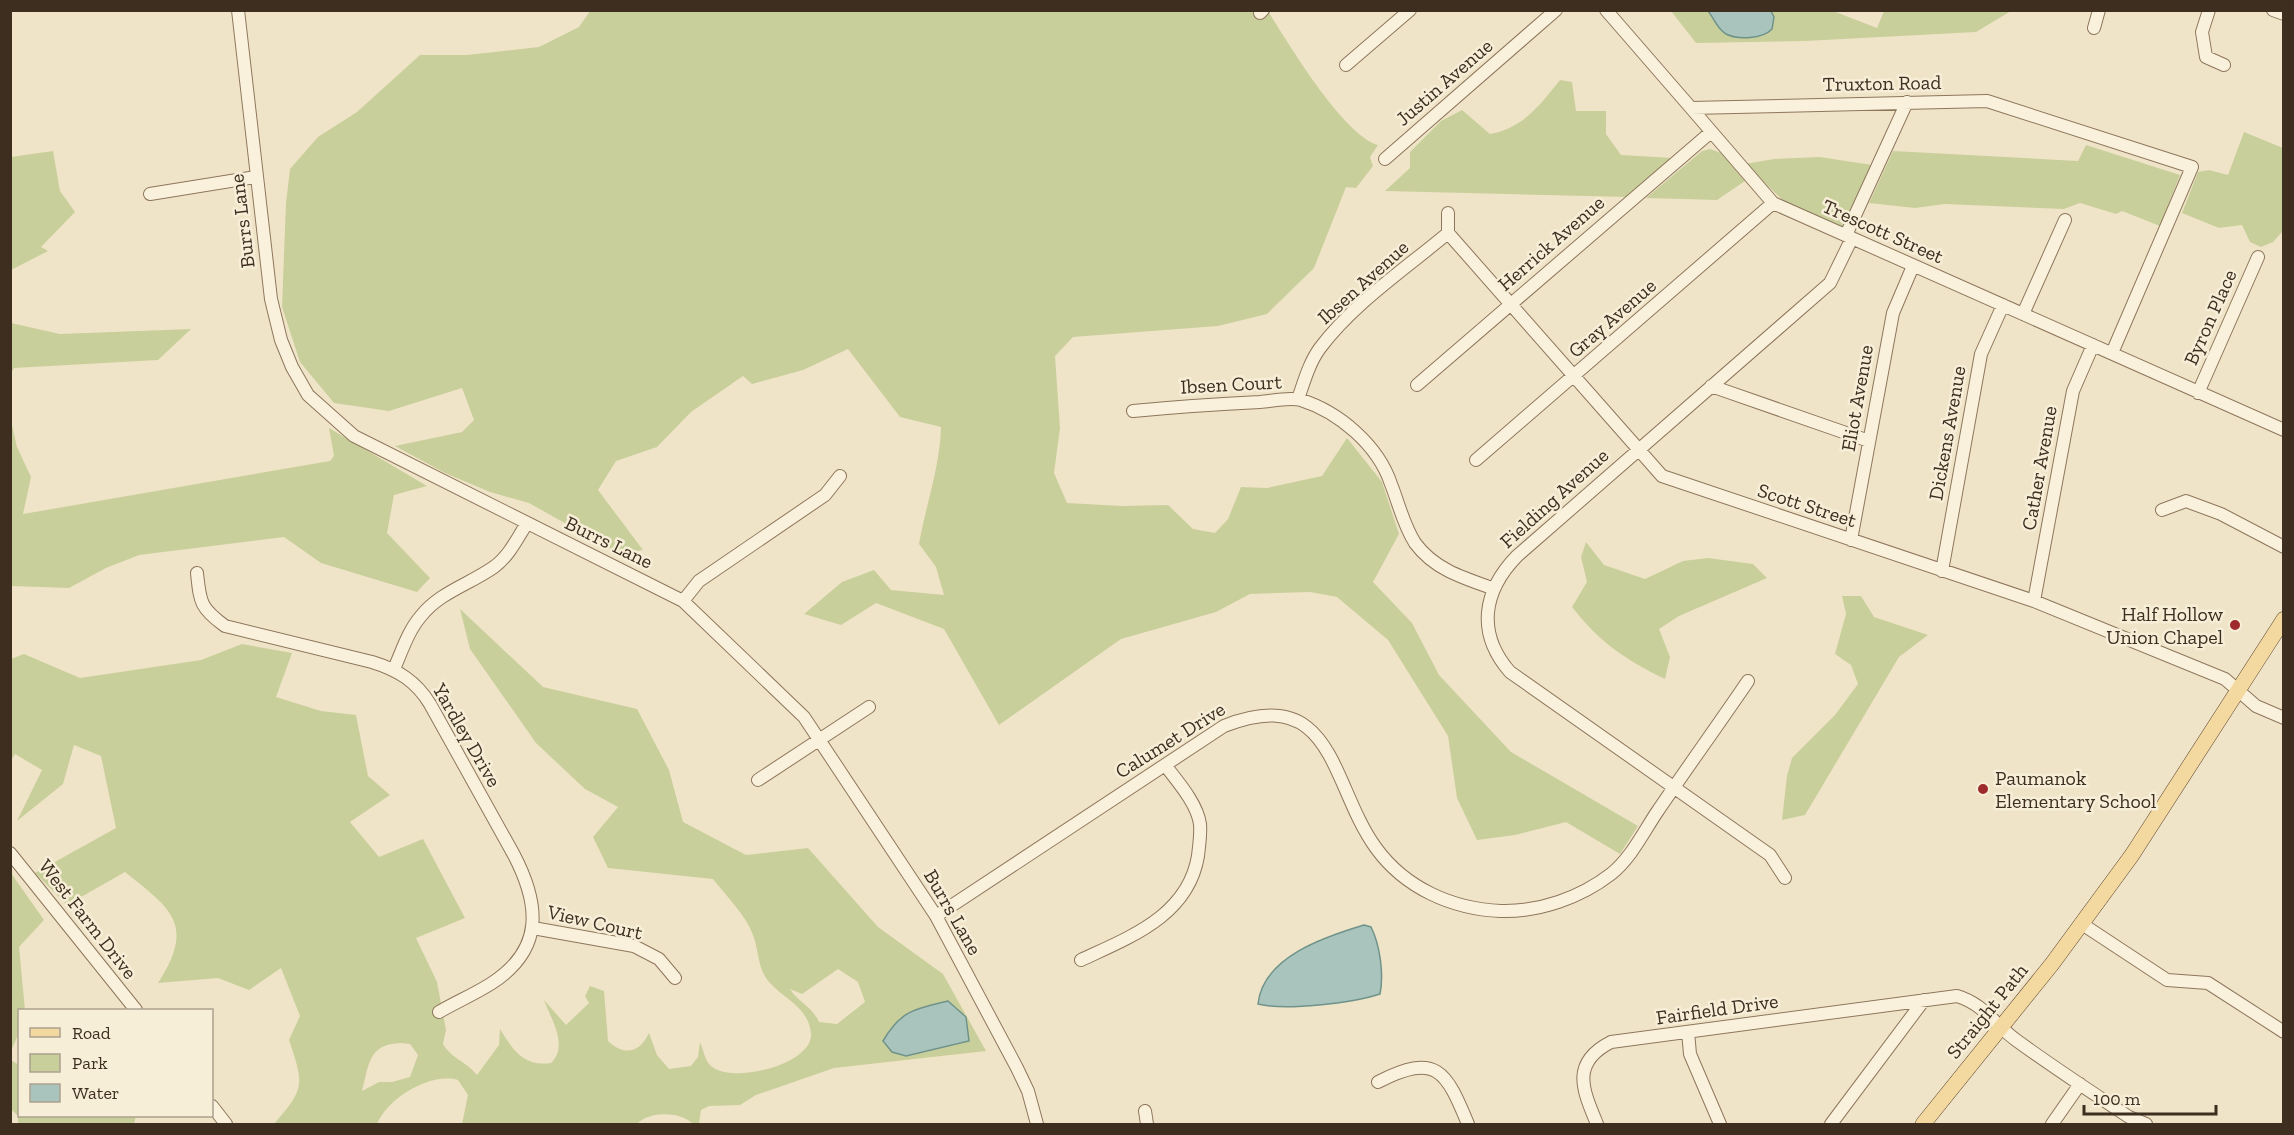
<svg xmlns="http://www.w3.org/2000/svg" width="2294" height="1135" viewBox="0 0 2294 1135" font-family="'Zilla Slab',serif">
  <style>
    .green { fill: #c9cf9b; fill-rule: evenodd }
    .water { fill: #a9c4bc; stroke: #6f938a; stroke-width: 1.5 }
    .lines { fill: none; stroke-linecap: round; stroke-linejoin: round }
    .minor-casing { stroke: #8d765c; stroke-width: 14 }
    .major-casing { stroke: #5b4430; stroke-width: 16 }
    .minor { stroke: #faf1dc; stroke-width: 12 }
    .major { stroke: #f3d9a0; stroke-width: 15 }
    .poi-dot { fill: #9e2a2b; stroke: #f7eed8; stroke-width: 2 }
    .labels { text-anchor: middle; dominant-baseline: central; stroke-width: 5; stroke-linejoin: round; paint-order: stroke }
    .street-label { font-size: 20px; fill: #3d2e20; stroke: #f7eed8 }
    .poi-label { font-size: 20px; fill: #3d2e20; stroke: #f7eed8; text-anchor: end }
  </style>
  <rect width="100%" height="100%" fill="#f0e4c8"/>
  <!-- green -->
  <path class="green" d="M 590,11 L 1268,11 C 1288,43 1343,135 1378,145 L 1370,157 L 1373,166 L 1356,188 L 1346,187 L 1314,268 L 1267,314 L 1218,326 L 1073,337 L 1055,356 L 1060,428 L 1054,473 L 1067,503 L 1122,506 L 1168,505 L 1193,529 L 1215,533 L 1228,519 L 1241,487 L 1267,488 L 1322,476 L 1347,438 L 1382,482 L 1399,534 L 1373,582 L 1412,623 L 1439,675 L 1511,752 L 1638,826 L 1620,854 L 1566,822 L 1515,835 L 1477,840 L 1457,798 L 1448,736 L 1388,640 L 1337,597 L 1310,592 L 1250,594 L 1216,612 L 1121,639 L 999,725 L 944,629 L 876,603 L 841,625 L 804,614 L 842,582 L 874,570 L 891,590 L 944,595 L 936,567 L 919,544 C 926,504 940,467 941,427 L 900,417 L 848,349 L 803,370 L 752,384 L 743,376 L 691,412 L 657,447 L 616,461 L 598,490 L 643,550 L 620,554 L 529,503 L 490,492 L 445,473 L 395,446 L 462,432 L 474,420 L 462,388 L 389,411 L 334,403 L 300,362 L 282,307 L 286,203 L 290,169 L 318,137 L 357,112 L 420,55 L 467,55 L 539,47 L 579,27 Z
    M 1671,11 L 1708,11 C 1725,32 1737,45 1767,34 L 1774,17 L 1771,11 L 1833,11 L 1877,28 L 1884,11 L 2011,11 L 1976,32 L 1805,41 L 1696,43 Z
    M 1560,80 L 1572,82 L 1576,111 L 1606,111 L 1606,134 L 1621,155 L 1673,158 L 1629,197 L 1385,191 L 1410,168 L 1410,152 L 1441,121 L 1462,110 L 1490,134 C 1523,128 1540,105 1560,80 Z
    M 2244,132 L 2283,148 L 2283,231 L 2273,242 L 2261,247 L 2250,242 L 2242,225 L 2219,228 L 2182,213 L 2198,172 L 2209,170 L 2228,175 Z
    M 2086,145 L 2180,175 L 2160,226 L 2122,211 L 2116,214 L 2080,203 L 2064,209 L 1945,204 L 1915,208 L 1869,203 L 1893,151 L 2078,161 Z
    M 1710,149 L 1721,153 L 1745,181 L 1717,200 L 1646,198 L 1702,151 Z
    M 53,151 L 60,191 L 75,212 L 41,247 L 48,251 L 11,270 L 11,157 Z
    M 1820,157 L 1872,165 L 1846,231 L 1789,206 L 1745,164 L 1774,159 Z
    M 11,323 L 60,334 L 191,329 L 158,360 L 14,368 L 11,373 Z
    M 11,421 L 17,447 L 31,477 L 23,514 L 330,461 L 334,456 L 329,428 L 427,486 L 394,495 L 387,533 L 430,578 L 417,592 L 321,563 L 284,537 L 139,555 L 106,568 L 69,588 L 11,586 Z
    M 1586,542 L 1604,565 L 1645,579 L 1683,561 L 1708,558 L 1753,564 L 1767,578 L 1679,616 L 1659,629 L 1670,657 L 1665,679 C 1626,660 1599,642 1572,607 L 1587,582 L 1581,557 Z
    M 1842,596 L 1861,596 L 1874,617 L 1928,635 L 1899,657 L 1805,815 L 1782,820 L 1787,776 L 1792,758 L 1835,715 L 1858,684 L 1851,665 L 1835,654 L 1846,614 Z
    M 460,609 L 543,687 L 637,709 L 669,770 L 683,822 L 746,855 L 808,848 L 878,927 L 943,974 L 986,1051 L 834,1068 L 756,1095 L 740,1105 L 709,1106 L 701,1110 L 699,1124 L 693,1124 C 680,1111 649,1111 637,1124 L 462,1124 L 468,1095 L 458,1080 C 430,1072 388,1098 377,1124 L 274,1124 C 305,1088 304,1085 289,1040 L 300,1016 L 281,968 L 249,990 L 218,978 L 158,983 C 196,924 171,909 125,872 L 67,905 L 35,873 L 116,828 L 101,756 L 74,745 L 63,784 L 17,821 L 42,770 L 15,754 L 11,760 L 11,659 L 24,654 L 80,678 L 201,660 L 242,644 L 292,653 L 276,697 L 321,711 L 356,715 L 368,776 L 390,795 L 350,822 L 379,857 L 423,839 L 465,918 L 416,938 L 437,982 L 446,1030 L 443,1044 C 452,1059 467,1062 477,1075 L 499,1045 L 500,1029 C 513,1050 524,1067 551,1063 C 569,1046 551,1019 544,1000 L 566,1025 L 589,1003 L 585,996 L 590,986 L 604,991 L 608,1041 C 625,1057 640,1052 649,1033 L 657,1055 L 669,1069 L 691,1066 L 698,1057 L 700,1042 C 703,1049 705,1061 711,1066 C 732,1085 814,1064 811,1033 C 808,1005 780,998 766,978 C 758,967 758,947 753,935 C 746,915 726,896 713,879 L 608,868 L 593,837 L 618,807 L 585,789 L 536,743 L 470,649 ZM 838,969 L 858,982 L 865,1002 L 837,1024 L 819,1022 C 812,1006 799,1003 790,989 L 802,994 ZM 401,1043 L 410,1044 L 418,1055 L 410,1077 L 392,1082 L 379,1082 L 362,1091 C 369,1065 368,1044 401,1043 Z
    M 11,873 L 44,920 L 19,947 L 25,1010 L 20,1010 L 19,1033 L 11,1051 Z
    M 11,1060 L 19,1065 L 20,1116 L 136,1116 L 134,1124 L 18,1124 L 18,1116 L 11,1109 Z"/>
  <!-- water -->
  <path class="water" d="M 1708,11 L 1771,11 L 1774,17 L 1772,29 C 1763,39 1738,40 1726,34 C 1717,29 1714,18 1708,11 Z
    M 1364,925 L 1371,927 C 1380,945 1384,974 1380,994 C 1352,1003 1286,1011 1258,1004 C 1263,957 1324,937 1364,925 Z
    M 948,1001 L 966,1017 L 969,1041 L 906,1056 L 892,1052 L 883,1041 C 901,1010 915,1009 948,1001 Z"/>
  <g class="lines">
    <!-- minor casing -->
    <g class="minor-casing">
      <path id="minor" d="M 238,10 L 271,299 L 281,340 L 292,367 L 308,395 L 354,436 L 683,601 L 804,717 L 936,916 L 1017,1068 L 1028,1091 L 1037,1124
        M 1606,10 L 1691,108 L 1987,101 L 2192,167 L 2112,353
        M 2209,10 L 2202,32 L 2206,57 L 2224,65
        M 2273,10 L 2284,14
        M 1260,13 L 1263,10
        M 2094,28 L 2099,10
        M 1346,65 L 1410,10
        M 1691,108 L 1773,203 L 2284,430
        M 1385,159 L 1556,10
        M 150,194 L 256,177
        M 1448,213 L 1448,233
        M 1448,233 L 1662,476 L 2034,601 L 2225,679 L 2256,706 L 2284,718
        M 1846,235 L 1907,102
        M 2023,314 L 2065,220
        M 1417,385 L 1711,132
        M 1711,386 L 1869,441
        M 2198,393 L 2258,257
        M 1298,399 C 1304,382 1309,363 1320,348 C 1354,303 1405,269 1448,233
        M 1133,411 C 1175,407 1218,404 1260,402 C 1272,401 1289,397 1301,400 C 1339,412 1378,445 1391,484 C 1399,504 1403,524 1415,543 C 1434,569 1463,578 1492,588
        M 1476,460 L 1773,203
        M 2162,510 L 2186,501 L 2221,514 L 2284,547
        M 1851,540 L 1893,313 L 1913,266
        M 1942,571 L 1981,354 L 2003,305
        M 197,573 C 200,602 200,608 225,626 L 372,662 C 398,670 416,681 430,704 L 514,855 C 540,905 544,949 492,983 C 475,994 456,1002 439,1012
        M 683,601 L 699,581 L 825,495 L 840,476
        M 2034,601 L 2073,391 L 2093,345
        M 394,669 C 402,651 408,631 421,616 C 440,592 470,584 494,567 C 509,556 517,539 527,523
        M 758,780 L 869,707
        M 10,853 L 136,1010
        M 1785,878 L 1770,855 L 1510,672 C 1476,633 1483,591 1517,556 L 1830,283 L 1852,238
        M 936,916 L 1224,726 C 1335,682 1330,785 1376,848 C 1405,888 1452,909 1501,911 C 1539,912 1580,898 1611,874 C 1631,858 1643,833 1657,812 C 1687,768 1718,725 1748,681
        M 2082,924 L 2167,980 L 2208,983 L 2284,1032
        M 533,928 L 634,946 L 659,959 L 675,978
        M 1081,960 C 1130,937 1188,916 1198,856 C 1199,846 1201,834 1200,824 C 1197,803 1177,781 1165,765
        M 1688,1032 L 1690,1054 L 1720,1124
        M 1378,1082 C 1437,1052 1446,1071 1468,1124
        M 212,1106 L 226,1124
        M 1145,1111 L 1147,1124
        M 1597,1124 C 1583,1090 1570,1063 1611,1042 L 1957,996 C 1984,1004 1995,1025 2016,1040 C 2053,1067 2091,1092 2129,1117 L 2146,1124
        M 1831,1124 L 1924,1000
        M 2052,1124 L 2080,1084"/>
    </g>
    <!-- major casing -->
    <g class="major-casing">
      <path id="major" d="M 1923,1124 L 2052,964 L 2132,855 L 2284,619"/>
    </g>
    <!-- minor -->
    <use href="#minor" class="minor"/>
    <!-- major -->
    <use href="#major" class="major"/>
  </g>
  <!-- markers -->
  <g class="poi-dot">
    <circle cx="2235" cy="625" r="6"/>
    <circle cx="1983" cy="789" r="6"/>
  </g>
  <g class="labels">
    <!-- street labels -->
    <g class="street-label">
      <text transform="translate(1444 82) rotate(-41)">Justin Avenue</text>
      <text transform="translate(1882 83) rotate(-1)">Truxton Road</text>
      <text transform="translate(242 221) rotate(-97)">Burrs Lane</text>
      <text transform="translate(1883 231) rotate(24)">Trescott Street</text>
      <text transform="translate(1551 243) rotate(-41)">Herrick Avenue</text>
      <text transform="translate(1363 282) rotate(-42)">Ibsen Avenue</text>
      <text transform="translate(2210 317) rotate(-66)">Byron Place</text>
      <text transform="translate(1612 318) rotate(-41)">Gray Avenue</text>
      <text transform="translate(1231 384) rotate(-3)">Ibsen Court</text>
      <text transform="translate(1857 398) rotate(-80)">Eliot Avenue</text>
      <text transform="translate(1947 433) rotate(-80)">Dickens Avenue</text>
      <text transform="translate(2039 468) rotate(-80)">Cather Avenue</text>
      <text transform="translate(1554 498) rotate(-42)">Fielding Avenue</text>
      <text transform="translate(1807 505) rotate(18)">Scott Street</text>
      <text transform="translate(609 542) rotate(26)">Burrs Lane</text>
      <text transform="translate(467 735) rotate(60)">Yardley Drive</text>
      <text transform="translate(1170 740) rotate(-32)">Calumet Drive</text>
      <text transform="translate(953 912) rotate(60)">Burrs Lane</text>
      <text transform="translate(88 919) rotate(52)">West Farm Drive</text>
      <text transform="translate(595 922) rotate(13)">View Court</text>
      <text transform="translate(1717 1009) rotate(-8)">Fairfield Drive</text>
      <text transform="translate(1987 1011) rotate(-51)">Straight Path</text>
    </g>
    <!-- poi labels -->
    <g class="poi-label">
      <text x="2223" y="614">Half Hollow<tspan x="2223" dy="23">Union Chapel</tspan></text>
      <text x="1995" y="778" text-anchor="start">Paumanok<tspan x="1995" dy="23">Elementary School</tspan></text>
    </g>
  </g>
  <!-- border -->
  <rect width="2294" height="1135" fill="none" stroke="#3d2e20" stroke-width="24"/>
  <!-- legend -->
  <rect x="18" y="1009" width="195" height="108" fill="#f7eed8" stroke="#ada18e" stroke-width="1.5"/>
  <rect x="30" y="1028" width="30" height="9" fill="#f3d9a0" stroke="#ada18e" stroke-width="1.5"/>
  <text x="72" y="1039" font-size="18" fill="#3d2e20">Road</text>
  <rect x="30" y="1054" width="30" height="18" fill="#c9cf9b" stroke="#ada18e" stroke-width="1.5"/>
  <text x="72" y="1069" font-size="18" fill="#3d2e20">Park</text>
  <rect x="30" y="1084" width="30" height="18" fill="#a9c4bc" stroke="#ada18e" stroke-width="1.5"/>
  <text x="72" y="1099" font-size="18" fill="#3d2e20">Water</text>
  <!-- scale -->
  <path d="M2084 1105v9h132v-9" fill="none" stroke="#3d2e20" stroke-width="3"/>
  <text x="2093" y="1105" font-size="18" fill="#3d2e20" stroke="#f7eed8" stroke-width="4.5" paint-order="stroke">100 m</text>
</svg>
